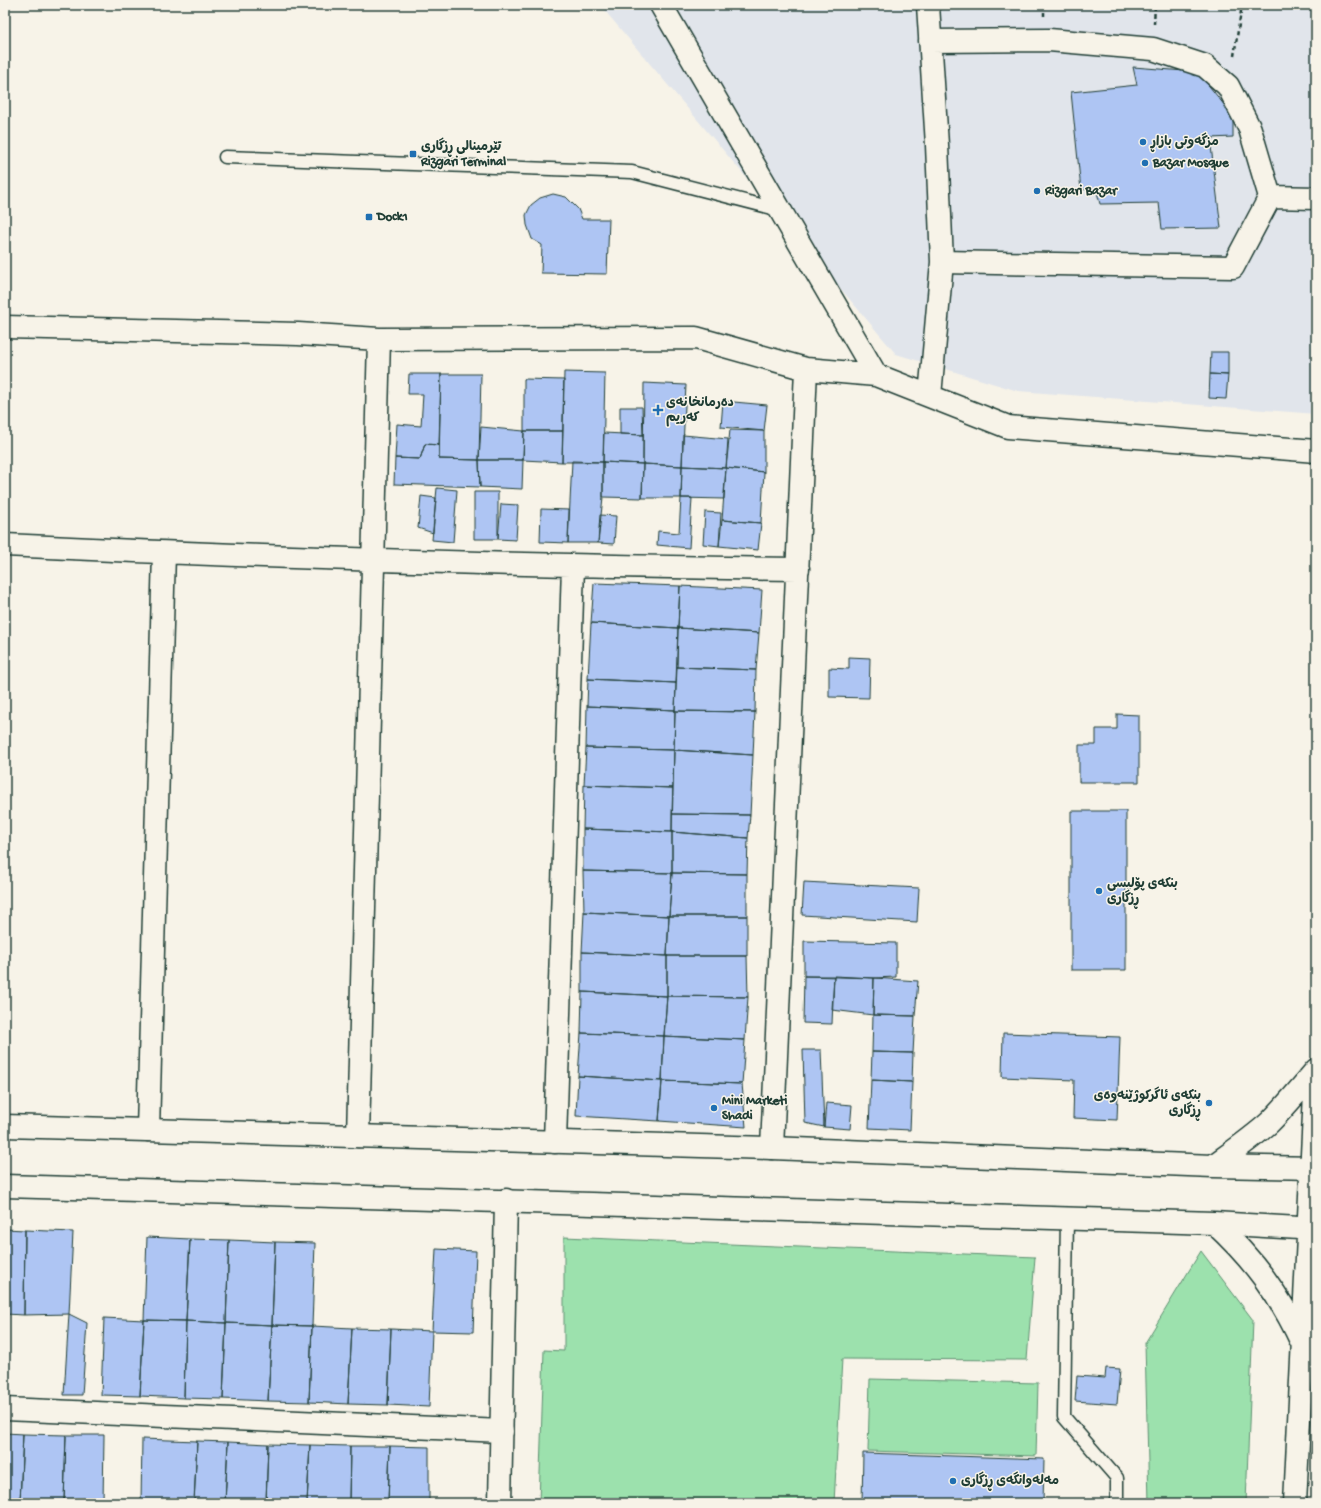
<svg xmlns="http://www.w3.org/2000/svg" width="1321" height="1508" viewBox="0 0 1321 1508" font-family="'Gochi Hand','Playpen Sans Arabic',sans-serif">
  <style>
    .built { fill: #e1e5eb }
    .green { fill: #9ce1ad; stroke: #5e8f70 }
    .building { fill: #aec5f3; stroke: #1f3d34 }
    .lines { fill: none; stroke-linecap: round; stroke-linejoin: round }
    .service-casing { stroke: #1f3d34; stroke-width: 15 }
    .minor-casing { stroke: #1f3d34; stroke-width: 25 }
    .tertiary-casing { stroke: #1f3d34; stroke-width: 25 }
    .secondary-casing { stroke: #1f3d34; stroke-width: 25 }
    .path { stroke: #1f3d34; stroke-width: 2.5; stroke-dasharray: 4 3; stroke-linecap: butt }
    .service { stroke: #f7f3e8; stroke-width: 12 }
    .minor { stroke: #f7f3e8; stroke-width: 22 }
    .tertiary { stroke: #f7f3e8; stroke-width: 22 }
    .secondary { stroke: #f7f3e8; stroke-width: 22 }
    .poi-dot { fill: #1f6fb2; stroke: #f7f3e8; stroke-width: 1.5 }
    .labels { text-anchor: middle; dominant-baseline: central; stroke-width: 3; stroke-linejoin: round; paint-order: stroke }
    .poi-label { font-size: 13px; font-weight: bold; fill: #1f3d34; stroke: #f7f3e8; text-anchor: start }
  </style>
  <rect width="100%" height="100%" fill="#f7f3e8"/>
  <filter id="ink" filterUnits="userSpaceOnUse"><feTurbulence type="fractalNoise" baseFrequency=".025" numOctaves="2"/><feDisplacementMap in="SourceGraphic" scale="8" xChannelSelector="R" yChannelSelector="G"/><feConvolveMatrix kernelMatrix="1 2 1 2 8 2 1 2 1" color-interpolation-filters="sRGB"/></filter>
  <g filter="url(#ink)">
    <!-- built -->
    <path class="built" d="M 600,5 L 1316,5 L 1316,414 L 1018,391 L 896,354 Z"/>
    <!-- green -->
    <path class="green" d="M 564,1237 L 1035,1257 L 1027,1360 L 842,1359 L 834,1503 L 539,1503 L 544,1350 L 564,1351 Z
      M 1201,1251 L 1253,1320 L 1246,1503 L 1149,1503 L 1145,1343 Z
      M 870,1379 L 1038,1383 L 1036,1456 L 868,1451 Z"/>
    <!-- building -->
    <path class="building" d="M 1133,67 L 1198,72 L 1233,116 L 1233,137 L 1210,138 L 1221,228 L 1162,229 L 1159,203 L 1100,204 L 1096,188 L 1081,190 L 1071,92 L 1137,85 Z
      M 553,194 L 566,197 L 578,209 L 582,219 L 609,219 L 607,274 L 541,273 L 542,245 L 532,239 L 527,225 L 526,215 L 531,205 L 540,198 Z
      M 1211,352 L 1228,352 L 1228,375 L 1210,374 Z
      M 564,372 L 605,373 L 603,462 L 562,462 Z
      M 409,374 L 441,374 L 439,445 L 425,444 L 420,459 L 395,458 L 397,424 L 421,426 L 423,394 L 408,394 Z
      M 441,374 L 481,374 L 479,460 L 439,459 Z
      M 1210,374 L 1228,375 L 1226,399 L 1209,398 Z
      M 524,379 L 564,380 L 563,431 L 524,431 Z
      M 644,383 L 686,385 L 682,466 L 643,464 Z
      M 723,401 L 767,405 L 764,431 L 721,427 Z
      M 620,407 L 642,407 L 643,435 L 620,434 Z
      M 481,427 L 524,431 L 523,460 L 479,460 Z
      M 730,430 L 764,431 L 764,472 L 726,468 Z
      M 524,431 L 563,431 L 562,462 L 523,460 Z
      M 604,433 L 643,435 L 643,464 L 603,462 Z
      M 683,435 L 728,439 L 726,468 L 682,466 Z
      M 425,444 L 439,445 L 439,459 L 479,460 L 480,487 L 394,484 L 395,458 L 420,459 Z
      M 479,460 L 523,460 L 522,489 L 480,487 Z
      M 572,461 L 603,462 L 603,497 L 598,543 L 568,543 Z
      M 603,462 L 643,464 L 642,498 L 603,497 Z
      M 643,464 L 682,466 L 681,498 L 642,498 Z
      M 682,466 L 726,468 L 724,499 L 681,498 Z
      M 726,468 L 764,472 L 761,523 L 722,520 Z
      M 437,488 L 457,490 L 453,542 L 432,540 Z
      M 474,492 L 498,492 L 498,539 L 474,539 Z
      M 421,496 L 436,498 L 433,533 L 418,528 Z
      M 681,498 L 692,498 L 689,548 L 657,545 L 658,531 L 679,533 Z
      M 501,504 L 518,505 L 516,540 L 498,539 Z
      M 541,509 L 569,510 L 568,543 L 540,542 Z
      M 705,512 L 721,513 L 719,546 L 703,544 Z
      M 600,515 L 616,516 L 614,544 L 598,543 Z
      M 722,520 L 761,523 L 758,550 L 719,546 Z
      M 594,583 L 680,586 L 678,628 L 591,623 Z
      M 680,586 L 762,590 L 759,633 L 678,628 Z
      M 591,623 L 678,628 L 676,683 L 588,679 Z
      M 678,628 L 759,633 L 756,670 L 677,667 Z
      M 849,657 L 870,658 L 869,698 L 829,697 L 829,668 L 849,669 Z
      M 677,667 L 756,670 L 755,712 L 675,711 Z
      M 588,679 L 676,683 L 675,710 L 587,706 Z
      M 587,706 L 675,710 L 674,750 L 586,748 Z
      M 675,711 L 755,712 L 753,755 L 674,750 Z
      M 1117,714 L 1139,715 L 1139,782 L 1079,782 L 1079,745 L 1096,745 L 1096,729 L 1117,729 Z
      M 586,748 L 674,750 L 673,788 L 584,785 Z
      M 674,750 L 753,755 L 750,815 L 672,814 Z
      M 584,785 L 673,788 L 672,832 L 583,829 Z
      M 1071,811 L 1126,811 L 1126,970 L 1071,970 Z
      M 672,814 L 750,815 L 748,838 L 672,832 Z
      M 583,829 L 672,832 L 672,873 L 583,871 Z
      M 672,832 L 748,838 L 747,874 L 672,873 Z
      M 583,871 L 672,873 L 669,916 L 584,912 Z
      M 672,873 L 747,874 L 747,916 L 669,916 Z
      M 804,882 L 919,888 L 917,922 L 802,915 Z
      M 584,912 L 669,916 L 667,956 L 582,952 Z
      M 669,916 L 747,916 L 747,956 L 667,956 Z
      M 804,941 L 896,943 L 896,977 L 874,978 L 804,976 Z
      M 582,952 L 667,956 L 667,996 L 582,992 Z
      M 667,956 L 747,956 L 748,997 L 667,996 Z
      M 804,976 L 834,976 L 832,1024 L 803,1023 Z
      M 834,976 L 874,978 L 873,1015 L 832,1010 Z
      M 874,978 L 918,981 L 915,1016 L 873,1015 Z
      M 582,992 L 667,996 L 664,1036 L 581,1033 Z
      M 667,996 L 748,997 L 745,1040 L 664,1036 Z
      M 873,1015 L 915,1016 L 913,1053 L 872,1052 Z
      M 581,1033 L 664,1036 L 662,1081 L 578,1076 Z
      M 1003,1033 L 1120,1037 L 1117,1120 L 1073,1118 L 1074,1080 L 1002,1077 Z
      M 664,1036 L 745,1040 L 742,1084 L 662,1081 Z
      M 803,1050 L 821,1050 L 824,1127 L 805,1123 Z
      M 872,1052 L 913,1053 L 912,1082 L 871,1080 Z
      M 578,1076 L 662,1081 L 659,1121 L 576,1116 Z
      M 871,1080 L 912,1082 L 910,1130 L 869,1128 Z
      M 662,1081 L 742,1084 L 746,1127 L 659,1121 Z
      M 826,1103 L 852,1105 L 850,1129 L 824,1127 Z
      M 5,1229 L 25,1230 L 24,1315 L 5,1314 Z
      M 25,1230 L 73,1232 L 69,1314 L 24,1315 Z
      M 147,1237 L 190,1239 L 186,1321 L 144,1320 Z
      M 190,1239 L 229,1240 L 226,1323 L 186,1321 Z
      M 229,1240 L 275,1242 L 272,1325 L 226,1323 Z
      M 275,1242 L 315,1243 L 312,1326 L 272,1325 Z
      M 436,1249 L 476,1251 L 473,1332 L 432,1331 Z
      M 69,1314 L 87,1323 L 82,1395 L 64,1395 Z
      M 104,1318 L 144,1320 L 140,1396 L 101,1395 Z
      M 144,1320 L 186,1321 L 184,1398 L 140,1396 Z
      M 186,1321 L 226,1323 L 223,1399 L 184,1398 Z
      M 226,1323 L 272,1325 L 268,1401 L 223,1399 Z
      M 272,1325 L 312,1326 L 309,1402 L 268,1401 Z
      M 312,1326 L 352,1328 L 348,1404 L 309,1402 Z
      M 352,1328 L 391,1329 L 388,1405 L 348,1404 Z
      M 391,1329 L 432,1331 L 429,1407 L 388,1405 Z
      M 1106,1368 L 1120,1369 L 1117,1404 L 1075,1401 L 1077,1376 L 1105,1378 Z
      M 5,1433 L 23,1434 L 20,1503 L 5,1503 Z
      M 23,1434 L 66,1435 L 64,1503 L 20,1503 Z
      M 66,1435 L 104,1435 L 103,1503 L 64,1503 Z
      M 142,1439 L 197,1441 L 194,1503 L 141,1503 Z
      M 197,1441 L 228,1442 L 225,1503 L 194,1503 Z
      M 228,1442 L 268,1444 L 266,1503 L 225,1503 Z
      M 268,1444 L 310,1445 L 307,1503 L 266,1503 Z
      M 310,1445 L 350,1446 L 349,1503 L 307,1503 Z
      M 350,1446 L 390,1446 L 388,1503 L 349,1503 Z
      M 390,1446 L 429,1447 L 429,1503 L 388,1503 Z
      M 863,1453 L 1044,1459 L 1043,1503 L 862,1503 Z"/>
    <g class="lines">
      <!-- service casing -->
      <g class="service-casing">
        <path id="service" d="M 225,157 L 632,172 L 780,210
          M 1067,1218 L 1064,1417 L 1117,1478 L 1117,1503"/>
      </g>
      <!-- minor casing -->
      <g class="minor-casing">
        <path id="minor" d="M 661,5 L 876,375
          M 928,5 L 937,145 L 942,262 L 930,396
          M 930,41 L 1049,40 L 1153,49 L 1205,66 L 1228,86 L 1250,129 L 1270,197
          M 942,262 L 1233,267 L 1270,197 L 1316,198
          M 5,327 L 298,334 L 379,339 L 696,338 L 806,369 L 876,375 L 1008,427 L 1316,451
          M 5,545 C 269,558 533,566 798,569
          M 148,1130 L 164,553
          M 358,1136 L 379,339
          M 555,1142 L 573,566
          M 772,1148 L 806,369
          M 5,1409 L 502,1431"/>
      </g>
      <!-- tertiary casing -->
      <g class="tertiary-casing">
        <path id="tertiary" d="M 500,1503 L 506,1200"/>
      </g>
      <!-- secondary casing -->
      <g class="secondary-casing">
        <path id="secondary" d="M 5,1126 L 772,1148 L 1213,1166 L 1316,1168
          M 1213,1166 C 1232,1152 1251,1139 1269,1123 C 1286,1106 1301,1088 1316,1070
          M 5,1186 L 1214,1223 L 1316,1229
          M 1214,1223 C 1253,1259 1280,1295 1302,1343
          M 1295,1503 L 1316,1073"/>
      </g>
      <!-- path -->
      <path class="path" d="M 1044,16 L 1044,5
        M 1154,24 L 1155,5
        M 1234,56 L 1242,5
        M 1315,120 L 1316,87"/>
      <!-- service -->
      <use href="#service" class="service"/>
      <!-- minor -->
      <use href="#minor" class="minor"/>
      <!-- tertiary -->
      <use href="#tertiary" class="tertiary"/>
      <!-- secondary -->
      <use href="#secondary" class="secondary"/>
    </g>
  </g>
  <!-- markers -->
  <g class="poi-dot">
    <circle cx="1143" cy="142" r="4"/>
    <rect x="409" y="150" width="8" height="8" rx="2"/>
    <circle cx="1145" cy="163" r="4"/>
    <circle cx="1037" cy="191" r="4"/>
    <rect x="365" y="213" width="8" height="8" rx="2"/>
    <path d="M656 404h4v4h4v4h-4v4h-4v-4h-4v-4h4z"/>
    <circle cx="1099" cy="891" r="4"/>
    <circle cx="1209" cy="1103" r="4"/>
    <circle cx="714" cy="1108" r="4"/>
    <circle cx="953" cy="1481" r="4"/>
  </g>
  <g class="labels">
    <!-- poi labels -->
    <g class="poi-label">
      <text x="1151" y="142">مزگەوتی بازاڕ</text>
      <text x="421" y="147">تێرمینالی ڕزگاری<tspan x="421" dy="15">Rizgari Terminal</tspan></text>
      <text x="1153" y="163">Bazar Mosque</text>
      <text x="1045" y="191">Rizgari Bazar</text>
      <text x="377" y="217">Dock1</text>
      <text x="666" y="403">دەرمانخانەی<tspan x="666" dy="15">کەریم</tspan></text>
      <text x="1107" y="884">بنکەی پۆلیسی<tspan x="1107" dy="15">ڕزگاری</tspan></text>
      <text x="1201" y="1096" text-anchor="end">بنکەی ئاگرکوژێنەوەی<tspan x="1201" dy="15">ڕزگاری</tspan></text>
      <text x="722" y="1101">Mini Marketi<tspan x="722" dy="15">Shadi</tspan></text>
      <text x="961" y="1481">مەلەوانگەی ڕزگاری</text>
    </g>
  </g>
  <!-- margin -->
  <rect width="1321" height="1508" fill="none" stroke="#f7f3e8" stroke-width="20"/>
  <rect x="10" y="10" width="1301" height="1488" fill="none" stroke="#1f3d34" stroke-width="1.5" filter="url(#ink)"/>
</svg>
